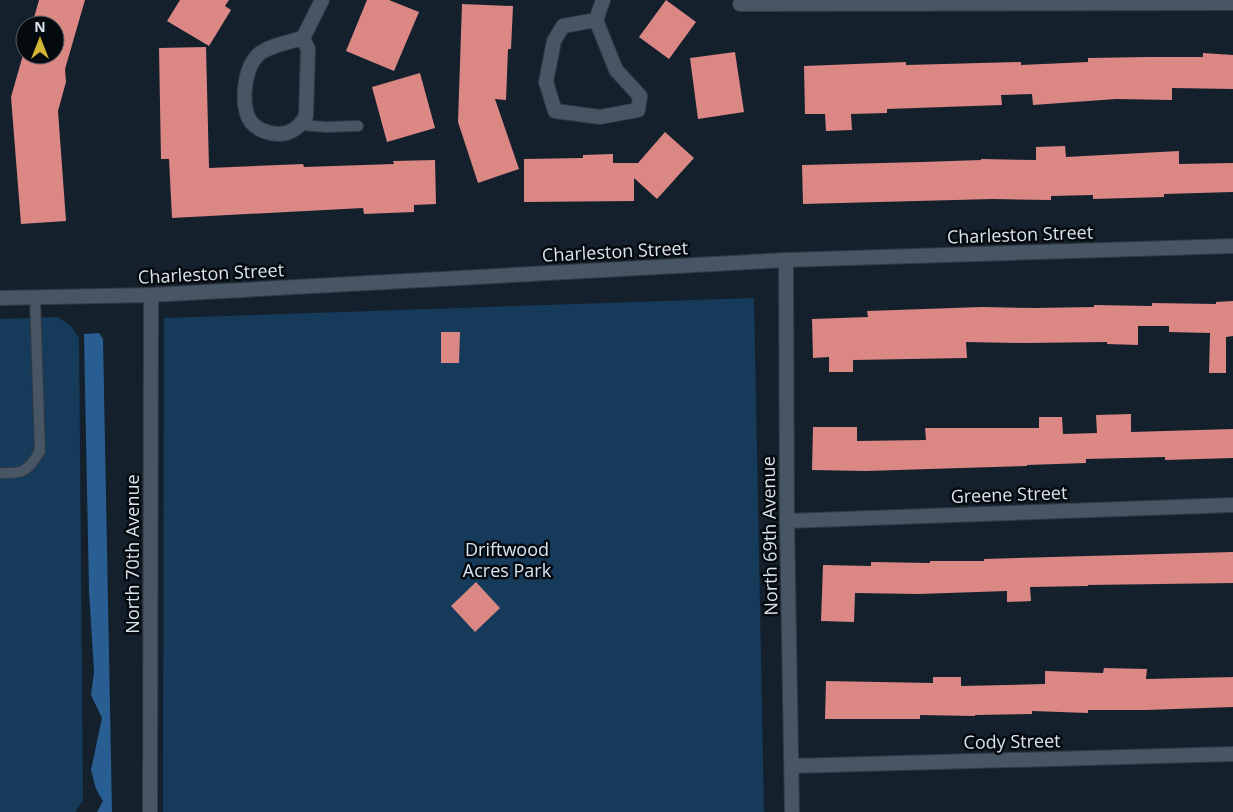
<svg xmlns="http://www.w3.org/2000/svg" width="1233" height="812" viewBox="0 0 1233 812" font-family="'Open Sans',sans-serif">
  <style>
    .green { fill: #153a5a }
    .water { fill: #295e93 }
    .building { fill: #db8784 }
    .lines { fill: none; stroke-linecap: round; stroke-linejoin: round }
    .service-casing { stroke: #323a44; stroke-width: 12 }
    .minor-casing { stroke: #323a44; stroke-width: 16 }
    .service { stroke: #475564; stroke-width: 10 }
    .minor { stroke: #475564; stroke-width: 14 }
    .labels { text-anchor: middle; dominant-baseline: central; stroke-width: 5; stroke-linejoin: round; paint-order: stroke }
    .street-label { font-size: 18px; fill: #dae3ec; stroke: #050a0f }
    .park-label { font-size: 18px; fill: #d7e6f5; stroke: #050a0f }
  </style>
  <rect width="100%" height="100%" fill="#14212d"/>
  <!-- green -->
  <path class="green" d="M 754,298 L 764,812 L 163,812 L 164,318 Z
    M 58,317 L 70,325 L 79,338 L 83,800 L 75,812 L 0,812 L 0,319 Z"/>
  <!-- water -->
  <path class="water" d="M 99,333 L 103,339 L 112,812 L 97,812 L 103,801 L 96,789 L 91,770 L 102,718 L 91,695 L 94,672 L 89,591 L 84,334 Z"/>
  <!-- building -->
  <path class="building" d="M 39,0 L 85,0 L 65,69 L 66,82 L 58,111 L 66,221 L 21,224 L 11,97 L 25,48 L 25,55 L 55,55 L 55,25 L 32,25 Z
    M 180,0 L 229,0 L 225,6 L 231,10 L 209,46 L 167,21 Z
    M 367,0 L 389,0 L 419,12 L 394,71 L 346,51 Z
    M 666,0 L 696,22 L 669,59 L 639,37 Z
    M 462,4 L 513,6 L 511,49 L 508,49 L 506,100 L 495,99 L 519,169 L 478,183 L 458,122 Z
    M 206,47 L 209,168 L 303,164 L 304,167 L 394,164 L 393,161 L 435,160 L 436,204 L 414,205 L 414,212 L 364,214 L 363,208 L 172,218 L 169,159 L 161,159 L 159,48 Z
    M 735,52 L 744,112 L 698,119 L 690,58 Z
    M 1203,53 L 1233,55 L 1233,89 L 1172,88 L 1172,100 L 1116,99 L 1033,105 L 1032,94 L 1001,95 L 1002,105 L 887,109 L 887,113 L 851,114 L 852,130 L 826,131 L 825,114 L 805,114 L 804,66 L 906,62 L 906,65 L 1021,62 L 1021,65 L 1088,62 L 1088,58 L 1147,57 L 1203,57 Z
    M 420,73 L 435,128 L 387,142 L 372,87 Z
    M 665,132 L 694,158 L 657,199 L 634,178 L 634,201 L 524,202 L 524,159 L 583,158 L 583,155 L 613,154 L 613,163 L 638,163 Z
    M 1065,146 L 1066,157 L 1179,151 L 1179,164 L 1233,163 L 1233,192 L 1164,194 L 1164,197 L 1093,199 L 1093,195 L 1051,196 L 1051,200 L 993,199 L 803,204 L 802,165 L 922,162 L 981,160 L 981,159 L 1036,160 L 1036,147 Z
    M 1233,301 L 1233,336 L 1226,337 L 1226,373 L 1209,373 L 1210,333 L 1169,332 L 1169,326 L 1138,326 L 1138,345 L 1107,344 L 1107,342 L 1024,343 L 966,342 L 967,358 L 853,360 L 853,372 L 829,372 L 829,357 L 813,358 L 812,319 L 868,317 L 867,311 L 982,307 L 1034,308 L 1094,307 L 1094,305 L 1152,306 L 1152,303 L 1216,304 L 1216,302 Z
    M 441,332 L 460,332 L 459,363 L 441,363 Z
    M 1131,414 L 1131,432 L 1233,429 L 1233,458 L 1165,460 L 1165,457 L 1086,459 L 1086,463 L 1027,465 L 1027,466 L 866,471 L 812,470 L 813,427 L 857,427 L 857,441 L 926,440 L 925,428 L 1039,428 L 1039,417 L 1062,417 L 1063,434 L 1097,433 L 1096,415 Z
    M 1233,552 L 1233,583 L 1088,585 L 1088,586 L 1030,587 L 1031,601 L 1007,602 L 1007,591 L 918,594 L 855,593 L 854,622 L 821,621 L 823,565 L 871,566 L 871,562 L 930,563 L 930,561 L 984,561 L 984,559 Z
    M 476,582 L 500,608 L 475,632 L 451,606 Z
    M 1104,668 L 1147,669 L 1146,679 L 1233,677 L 1233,707 L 1146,710 L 1088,710 L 1088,713 L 1032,711 L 1032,714 L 975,715 L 975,716 L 920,715 L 920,719 L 825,719 L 826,681 L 933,683 L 933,677 L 961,677 L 961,686 L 1045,684 L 1045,671 L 1103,673 Z"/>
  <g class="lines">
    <!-- service casing -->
    <g class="service-casing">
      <path id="service" d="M 301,125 L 326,127 L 358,126
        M 0,473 C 24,474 28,471 40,451 L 35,298"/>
    </g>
    <!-- minor casing -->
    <g class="minor-casing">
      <path id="minor" d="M 740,4 L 1233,3
        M 596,20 L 563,26 L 554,41 L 546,82 L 555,111 L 600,117 L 638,110 L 640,96 L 616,70 L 596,20 L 603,0
        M 303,38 L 308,49 L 306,116 C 302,122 299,127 293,130 C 281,138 260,133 251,122 C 240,106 244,70 257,56 C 266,46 290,42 303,38 L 322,0
        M 786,260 L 787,521 L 792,812
        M 0,298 L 151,295 L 786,260 L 1233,246
        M 787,521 L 1233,505
        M 792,766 L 1233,754
        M 150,812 L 151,295"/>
    </g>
    <!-- service -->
    <use href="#service" class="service"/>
    <!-- minor -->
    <use href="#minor" class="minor"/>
  </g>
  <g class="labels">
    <!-- street labels -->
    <g class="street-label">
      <text transform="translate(1020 234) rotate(-2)">Charleston Street</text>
      <text transform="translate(615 251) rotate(-3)">Charleston Street</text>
      <text transform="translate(211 273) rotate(-3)">Charleston Street</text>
      <text transform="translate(1009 494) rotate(-2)">Greene Street</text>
      <text transform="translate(769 536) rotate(-91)">North 69th Avenue</text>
      <text transform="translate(132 554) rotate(-90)">North 70th Avenue</text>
      <text transform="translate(1012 741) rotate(-1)">Cody Street</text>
    </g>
    <!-- park labels -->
    <g class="park-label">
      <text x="507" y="549">Driftwood<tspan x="507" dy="21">Acres Park</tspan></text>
    </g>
  </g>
  <!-- north arrow -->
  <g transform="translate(40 40)"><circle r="24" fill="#050a0f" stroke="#5a6167"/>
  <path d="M0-4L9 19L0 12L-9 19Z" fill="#d4b635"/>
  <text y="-8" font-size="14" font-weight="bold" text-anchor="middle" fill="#dae3ec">N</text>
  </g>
</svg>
